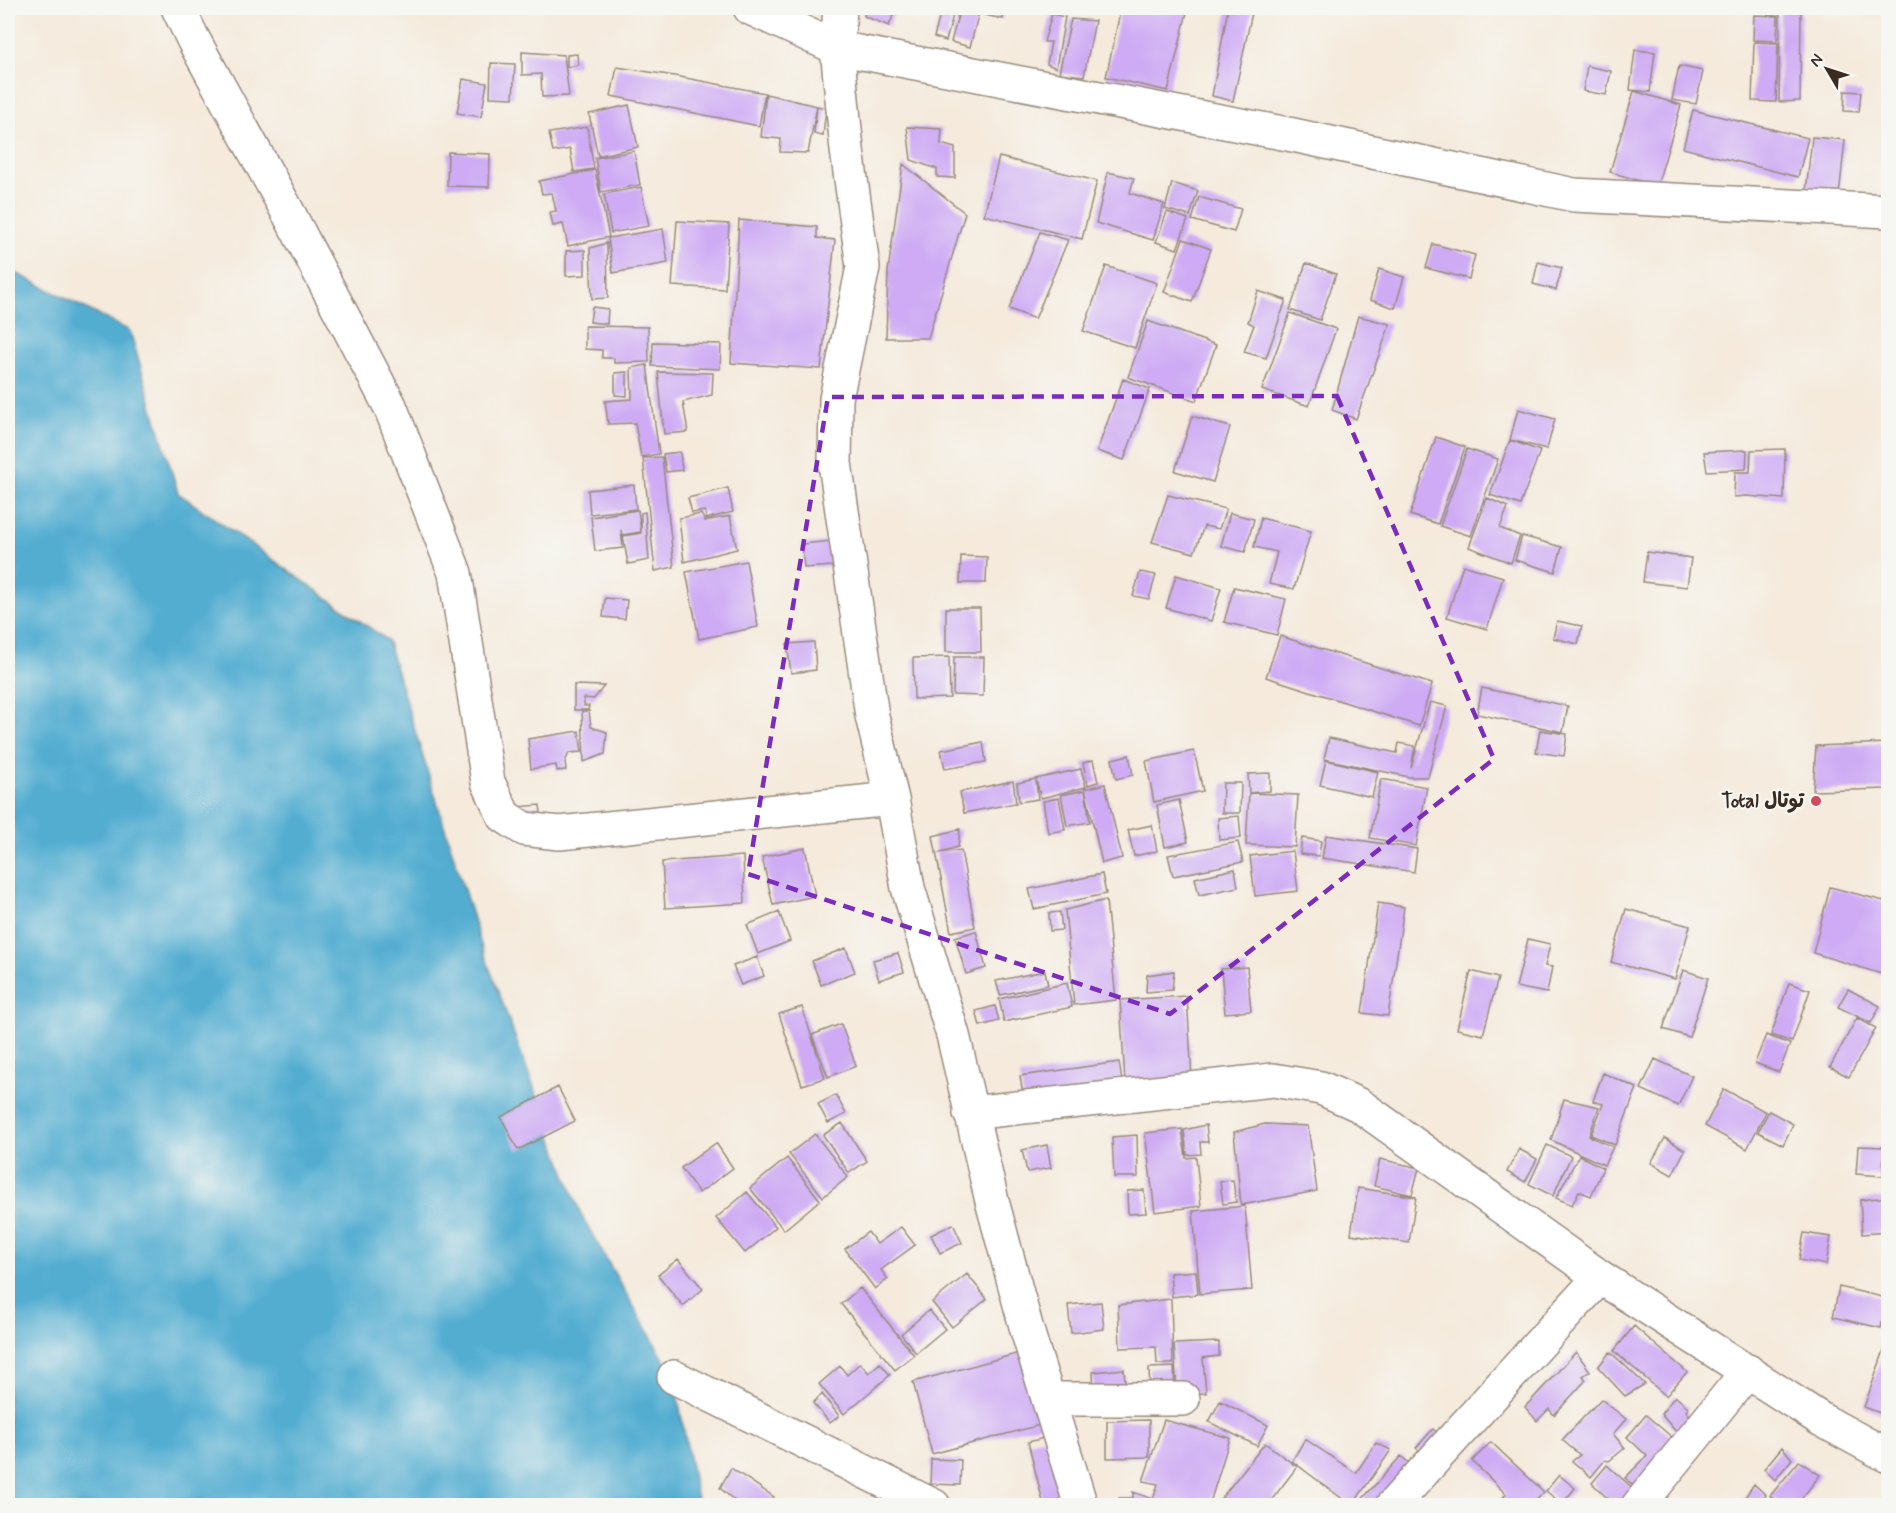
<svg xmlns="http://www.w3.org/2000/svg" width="1896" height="1513" viewBox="0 0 1896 1513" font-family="Mynerve,'Playpen Sans Arabic',sans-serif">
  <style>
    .water { fill: #53add1; stroke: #476c78; stroke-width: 1.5 }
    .building { fill: #ceabf4 }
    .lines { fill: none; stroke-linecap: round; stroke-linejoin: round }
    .minor-casing { stroke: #988a7d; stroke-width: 36 }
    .minor { stroke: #fff; stroke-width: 33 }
    .marked { fill: none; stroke: #7b2cbf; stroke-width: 4.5; stroke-dasharray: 12 8; stroke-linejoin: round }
    .poi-dot { fill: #d1495b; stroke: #f6f6f2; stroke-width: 2 }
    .labels { text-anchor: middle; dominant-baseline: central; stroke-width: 4.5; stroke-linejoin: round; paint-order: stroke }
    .poi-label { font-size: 20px; font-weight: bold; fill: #3b2a1e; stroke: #f6f6f2; text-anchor: end }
  </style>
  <rect width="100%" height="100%" fill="#f6f6f2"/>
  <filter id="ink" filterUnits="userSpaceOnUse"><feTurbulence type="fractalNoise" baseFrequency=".0167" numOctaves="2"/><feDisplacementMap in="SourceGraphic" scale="12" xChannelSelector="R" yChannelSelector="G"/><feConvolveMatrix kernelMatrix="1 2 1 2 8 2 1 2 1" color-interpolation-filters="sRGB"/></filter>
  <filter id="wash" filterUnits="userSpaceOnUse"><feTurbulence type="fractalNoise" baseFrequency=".008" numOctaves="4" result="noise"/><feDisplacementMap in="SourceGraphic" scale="24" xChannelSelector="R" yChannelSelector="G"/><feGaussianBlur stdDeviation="1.35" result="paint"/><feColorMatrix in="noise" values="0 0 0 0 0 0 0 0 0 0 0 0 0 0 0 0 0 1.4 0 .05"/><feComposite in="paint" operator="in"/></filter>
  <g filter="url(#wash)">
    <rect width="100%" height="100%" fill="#f5eadc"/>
    <!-- water -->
    <path class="water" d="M 8,269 L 130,331 L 178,493 L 387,640 L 481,945 L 581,1215 L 674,1377 L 698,1505 L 8,1505 Z"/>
    <g id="blocks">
      <!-- building -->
      <path class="building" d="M 866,8 L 896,8 L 889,26 L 864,16 Z
        M 937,8 L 955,8 L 946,41 L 934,37 L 939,19 L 936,11 Z
        M 960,8 L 980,8 L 970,47 L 951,42 Z
        M 986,8 L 1004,8 L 1003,19 L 984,15 Z
        M 1121,8 L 1188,8 L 1168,91 L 1106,77 Z
        M 1228,8 L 1253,8 L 1233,101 L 1212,96 Z
        M 1780,8 L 1801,8 L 1800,101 L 1779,102 Z
        M 1052,14 L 1065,17 L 1056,68 L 1047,64 L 1051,42 L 1044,42 Z
        M 1754,15 L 1778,16 L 1777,41 L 1753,40 Z
        M 1071,19 L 1095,21 L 1084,76 L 1059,73 Z
        M 1754,42 L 1778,43 L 1776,102 L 1752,101 Z
        M 1635,50 L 1655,52 L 1650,92 L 1630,90 Z
        M 522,52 L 564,55 L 569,96 L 542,97 L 541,74 L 522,75 Z
        M 577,54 L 578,65 L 567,67 L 567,55 Z
        M 491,63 L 515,64 L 513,98 L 490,97 Z
        M 1587,66 L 1611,71 L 1606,95 L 1583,91 Z
        M 1679,66 L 1703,71 L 1696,104 L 1672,100 Z
        M 617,67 L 675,76 L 765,93 L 759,126 L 611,96 Z
        M 463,79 L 487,83 L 481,117 L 457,113 Z
        M 1634,91 L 1681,105 L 1657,186 L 1610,172 Z
        M 1845,91 L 1861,92 L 1859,112 L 1844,111 Z
        M 766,94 L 817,106 L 808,153 L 780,152 L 781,139 L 761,137 Z
        M 629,105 L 638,147 L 598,156 L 589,114 Z
        M 817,106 L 826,108 L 823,136 L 814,134 Z
        M 1693,110 L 1808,138 L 1798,177 L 1683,148 Z
        M 587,127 L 594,169 L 574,172 L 570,149 L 553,152 L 549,133 Z
        M 907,127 L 942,129 L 941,144 L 955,148 L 955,178 L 937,177 L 937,169 L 911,160 Z
        M 1812,137 L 1845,140 L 1838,205 L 1805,201 Z
        M 634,151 L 640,185 L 601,192 L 595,158 Z
        M 448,152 L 490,154 L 489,187 L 447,186 Z
        M 999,157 L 1097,181 L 1082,239 L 984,215 Z
        M 903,164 L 965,213 L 928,338 L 886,338 L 888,271 Z
        M 595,170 L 609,237 L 568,246 L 563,224 L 553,226 L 550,212 L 556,211 L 552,193 L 542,194 L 539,181 Z
        M 1108,172 L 1134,178 L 1130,193 L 1164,204 L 1153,240 L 1096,223 Z
        M 1172,183 L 1198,191 L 1190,216 L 1165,209 Z
        M 641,187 L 649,226 L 611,233 L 604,194 Z
        M 1199,197 L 1241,209 L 1234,232 L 1192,220 Z
        M 1167,212 L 1188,219 L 1177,249 L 1156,242 Z
        M 739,220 L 817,227 L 817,238 L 835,240 L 821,369 L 731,363 Z
        M 677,221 L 729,224 L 725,289 L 672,286 Z
        M 663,229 L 668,263 L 613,273 L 608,238 Z
        M 1040,232 L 1068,240 L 1035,319 L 1009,309 Z
        M 1183,239 L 1211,249 L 1192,302 L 1164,292 Z
        M 607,243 L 608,298 L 592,299 L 590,248 Z
        M 1433,244 L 1475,255 L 1469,279 L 1426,268 Z
        M 585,250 L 585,275 L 566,276 L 566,251 Z
        M 1538,262 L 1562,268 L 1556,290 L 1533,284 Z
        M 1306,263 L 1336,274 L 1320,320 L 1290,310 Z
        M 1106,266 L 1157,283 L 1135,348 L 1083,331 Z
        M 1379,269 L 1404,277 L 1395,308 L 1370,300 Z
        M 1258,291 L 1286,300 L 1266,358 L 1244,352 L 1254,325 L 1248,322 Z
        M 592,307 L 608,309 L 607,324 L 590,322 Z
        M 1290,313 L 1336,329 L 1309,406 L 1262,390 Z
        M 1358,316 L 1390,324 L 1356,419 L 1332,410 Z
        M 1148,321 L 1216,345 L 1196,401 L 1128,377 Z
        M 585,326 L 648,327 L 649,362 L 614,363 L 614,358 L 602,358 L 602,350 L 585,349 Z
        M 653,342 L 721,344 L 720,369 L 652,366 Z
        M 647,365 L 659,454 L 641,457 L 635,423 L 608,424 L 605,401 L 632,399 L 631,368 Z
        M 627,372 L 627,396 L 615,395 L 615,373 Z
        M 658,372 L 713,373 L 712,395 L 683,402 L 688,432 L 664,434 Z
        M 1123,379 L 1150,389 L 1124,460 L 1097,451 Z
        M 1518,409 L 1555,419 L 1547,449 L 1510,440 L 1540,451 L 1520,505 L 1490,495 L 1510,440 Z
        M 1192,416 L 1230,427 L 1213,482 L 1175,471 Z
        M 1436,437 L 1465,447 L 1438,524 L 1410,515 Z
        M 1467,449 L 1498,459 L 1471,536 L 1440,526 Z
        M 1785,449 L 1784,499 L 1747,496 L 1734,497 L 1735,472 L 1750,472 L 1751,450 Z
        M 1747,450 L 1746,469 L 1707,471 L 1704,452 Z
        M 680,452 L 682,470 L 666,472 L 663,454 Z
        M 662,457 L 674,567 L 655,571 L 643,458 Z
        M 634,485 L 636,509 L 590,514 L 588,490 Z
        M 728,488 L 733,512 L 706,519 L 705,511 L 692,513 L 688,498 Z
        M 1168,495 L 1226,509 L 1219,529 L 1204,526 L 1194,553 L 1152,542 Z
        M 1487,498 L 1508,507 L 1500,528 L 1520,536 L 1511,563 L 1469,547 Z
        M 638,510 L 641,532 L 622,535 L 621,530 L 623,548 L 595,551 L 591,517 Z
        M 645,512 L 649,560 L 628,564 L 623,536 L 641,533 L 641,513 Z
        M 1230,513 L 1254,519 L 1245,552 L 1221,546 Z
        M 701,514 L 705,521 L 730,516 L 737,549 L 684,562 L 679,518 Z
        M 1261,518 L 1311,531 L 1294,589 L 1269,584 L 1277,552 L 1254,547 Z
        M 1522,536 L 1562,547 L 1555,572 L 1515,560 Z
        M 832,541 L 833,566 L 804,568 L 802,544 Z
        M 1647,552 L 1691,558 L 1687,587 L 1643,582 Z
        M 961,556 L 987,557 L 986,583 L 960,583 Z
        M 746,561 L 758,627 L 699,639 L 686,572 Z
        M 1463,565 L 1503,577 L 1487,629 L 1447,617 Z
        M 1140,572 L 1156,575 L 1149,599 L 1133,596 Z
        M 1176,575 L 1221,588 L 1211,621 L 1166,608 Z
        M 1234,587 L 1286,599 L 1277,635 L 1224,622 Z
        M 605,598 L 627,600 L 625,619 L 603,617 Z
        M 946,608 L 980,608 L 981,652 L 946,652 Z
        M 1557,621 L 1582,626 L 1578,644 L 1553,638 Z
        M 1280,636 L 1432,684 L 1419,726 L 1266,677 Z
        M 814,642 L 816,670 L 791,673 L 787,644 Z
        M 949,657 L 950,698 L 914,699 L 913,658 Z
        M 954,657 L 984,657 L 983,696 L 953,695 Z
        M 574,685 L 604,686 L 594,699 L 584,698 L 584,706 L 589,706 L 588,710 L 574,710 Z
        M 1482,688 L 1568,706 L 1563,732 L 1477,714 Z
        M 1430,702 L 1447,706 L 1428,777 L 1409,777 L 1324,759 L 1329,738 L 1397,753 L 1399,743 L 1415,746 L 1411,768 Z
        M 582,711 L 589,711 L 591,727 L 607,732 L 605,754 L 584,762 Z
        M 1540,730 L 1567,734 L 1564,756 L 1536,752 Z
        M 579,731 L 582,752 L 569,753 L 565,762 L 566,770 L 557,771 L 556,765 L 531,769 L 528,739 Z
        M 983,742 L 986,762 L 945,769 L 941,750 Z
        M 1888,743 L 1888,789 L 1813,791 L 1816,746 Z
        M 1194,751 L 1203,791 L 1154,802 L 1146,761 Z
        M 1129,755 L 1133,775 L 1116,779 L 1112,759 Z
        M 1093,760 L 1098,782 L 1088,785 L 1083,763 Z
        M 1326,760 L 1378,772 L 1372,797 L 1320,785 Z
        M 1081,769 L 1086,787 L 1041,798 L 1036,780 L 1038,799 L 1019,802 L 1017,783 Z
        M 1270,773 L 1270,791 L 1249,793 L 1298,795 L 1295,847 L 1246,845 L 1249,793 L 1248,774 Z
        M 1381,779 L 1427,787 L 1416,846 L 1370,838 Z
        M 1013,781 L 1016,803 L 964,813 L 960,792 Z
        M 1223,783 L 1241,783 L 1240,813 L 1222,813 Z
        M 1105,784 L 1122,858 L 1102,863 L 1085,789 Z
        M 1085,790 L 1090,822 L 1067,826 L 1061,795 Z
        M 1059,798 L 1065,830 L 1048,833 L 1043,801 Z
        M 1179,800 L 1188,842 L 1165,847 L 1157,805 Z
        M 540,805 L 543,830 L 517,807 Z
        M 1239,816 L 1241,838 L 1219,840 L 1218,818 Z
        M 1152,825 L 1157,851 L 1134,856 L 1128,830 Z
        M 960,829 L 958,847 L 938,853 L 961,850 L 975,927 L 951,932 L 933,836 Z
        M 1326,835 L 1417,849 L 1414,872 L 1322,858 Z
        M 1302,838 L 1321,841 L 1319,856 L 1300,854 Z
        M 1238,842 L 1243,862 L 1173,876 L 1168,855 Z
        M 805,848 L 815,896 L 773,905 L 762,857 Z
        M 1293,851 L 1298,891 L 1255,896 L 1250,856 Z
        M 743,856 L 745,903 L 665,908 L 662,862 Z
        M 1235,869 L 1238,887 L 1199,895 L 1195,878 Z
        M 1102,874 L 1106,894 L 1034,909 L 1029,889 Z
        M 1830,887 L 1888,902 L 1888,976 L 1813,953 Z
        M 1106,900 L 1116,1000 L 1074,1005 L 1065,910 Z
        M 1378,903 L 1404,907 L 1388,1016 L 1362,1013 Z
        M 1626,909 L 1690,926 L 1675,979 L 1611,962 Z
        M 779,912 L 790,941 L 758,954 L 747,925 Z
        M 1060,912 L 1062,930 L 1050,931 L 1049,913 Z
        M 976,931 L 986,968 L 966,974 L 955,937 Z
        M 1528,939 L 1550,944 L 1545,966 L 1552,967 L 1547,993 L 1516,987 Z
        M 846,948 L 855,972 L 821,985 L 812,961 Z
        M 898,953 L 904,972 L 879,980 L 873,960 Z
        M 757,957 L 764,976 L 741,985 L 733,966 Z
        M 1247,967 L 1251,1011 L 1225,1013 L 1221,969 Z
        M 1683,970 L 1708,978 L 1689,1037 L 1663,1029 Z
        M 1045,971 L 1048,985 L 1000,995 L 996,981 Z
        M 1174,971 L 1172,990 L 1146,992 L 1147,975 Z
        M 1471,971 L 1498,978 L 1483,1035 L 1457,1029 Z
        M 1067,983 L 1072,1007 L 1004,1022 L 999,999 Z
        M 1789,983 L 1810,990 L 1792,1042 L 1771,1035 Z
        M 1848,989 L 1880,1006 L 1871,1023 L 1838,1007 Z
        M 1187,996 L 1192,1078 L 1125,1082 L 1120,1000 Z
        M 995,1006 L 999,1021 L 980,1026 L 976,1011 Z
        M 802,1007 L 825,1078 L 802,1085 L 779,1014 Z
        M 1857,1018 L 1876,1028 L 1849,1077 L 1830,1067 Z
        M 841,1024 L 856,1066 L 828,1077 L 812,1035 Z
        M 1766,1035 L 1790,1044 L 1779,1072 L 1755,1063 Z
        M 1655,1059 L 1692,1076 L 1678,1106 L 1641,1089 Z
        M 1119,1062 L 1123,1087 L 1024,1101 L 1020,1076 Z
        M 1603,1073 L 1637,1088 L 1615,1145 L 1591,1135 L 1603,1104 L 1593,1101 Z
        M 558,1087 L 575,1121 L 518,1150 L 501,1117 Z
        M 1724,1089 L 1766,1112 L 1747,1149 L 1705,1126 Z
        M 836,1095 L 846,1114 L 828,1123 L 818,1104 Z
        M 1564,1099 L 1599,1107 L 1589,1136 L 1613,1147 L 1604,1165 L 1551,1140 Z
        M 1769,1111 L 1793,1124 L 1783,1145 L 1758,1132 Z
        M 842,1123 L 867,1161 L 849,1173 L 823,1135 Z
        M 1265,1124 L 1308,1126 L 1317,1191 L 1241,1205 L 1234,1132 Z
        M 1206,1125 L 1208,1142 L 1200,1142 L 1201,1154 L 1187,1155 L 1184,1130 Z
        M 1182,1129 L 1186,1158 L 1196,1157 L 1201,1206 L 1155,1212 L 1145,1133 Z
        M 815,1134 L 848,1177 L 823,1197 L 789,1154 Z
        M 1137,1135 L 1138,1177 L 1114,1177 L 1112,1137 Z
        M 1665,1138 L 1685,1150 L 1672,1175 L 1651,1163 Z
        M 716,1143 L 733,1168 L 699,1193 L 681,1168 Z
        M 1047,1145 L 1051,1168 L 1027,1172 L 1022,1150 Z
        M 1547,1145 L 1571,1156 L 1553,1196 L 1529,1184 Z
        M 1858,1146 L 1884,1147 L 1883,1176 L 1856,1174 Z
        M 1519,1149 L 1537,1159 L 1525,1182 L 1507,1172 Z
        M 1579,1155 L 1603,1168 L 1591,1196 L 1579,1191 L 1572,1205 L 1556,1198 Z
        M 787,1158 L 820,1200 L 784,1230 L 750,1188 Z
        M 1380,1159 L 1419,1168 L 1412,1195 L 1374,1186 Z
        M 1233,1180 L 1236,1202 L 1223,1204 L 1220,1181 Z
        M 1358,1188 L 1416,1197 L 1409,1243 L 1351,1234 Z
        M 1144,1190 L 1146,1213 L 1128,1214 L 1127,1191 Z
        M 747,1192 L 776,1227 L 745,1253 L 716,1218 Z
        M 1888,1197 L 1888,1232 L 1862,1234 L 1860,1200 Z
        M 1245,1206 L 1252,1290 L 1200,1294 L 1193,1211 Z
        M 953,1224 L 962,1243 L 940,1253 L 931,1235 Z
        M 901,1227 L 915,1245 L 881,1270 L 888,1279 L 875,1289 L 845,1249 L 868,1232 L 877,1244 Z
        M 1804,1233 L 1831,1237 L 1826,1265 L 1799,1260 Z
        M 678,1259 L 703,1289 L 683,1306 L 658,1275 Z
        M 1196,1271 L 1198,1294 L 1172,1297 L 1170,1273 Z
        M 967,1274 L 987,1299 L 952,1327 L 932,1302 Z
        M 1839,1287 L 1887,1298 L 1881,1328 L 1833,1317 Z
        M 860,1288 L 914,1355 L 895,1370 L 841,1304 Z
        M 1171,1299 L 1173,1364 L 1157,1364 L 1156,1347 L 1120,1348 L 1118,1305 Z
        M 1101,1302 L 1104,1329 L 1071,1333 L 1068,1305 Z
        M 929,1310 L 945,1329 L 916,1353 L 901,1334 Z
        M 1634,1326 L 1687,1372 L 1666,1396 L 1614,1351 Z
        M 1888,1339 L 1888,1416 L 1864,1407 Z
        M 1219,1342 L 1219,1356 L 1203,1358 L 1206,1393 L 1177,1394 L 1174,1344 Z
        M 1027,1351 L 1047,1423 L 932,1454 L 913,1382 Z
        M 1576,1352 L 1590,1371 L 1583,1376 L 1586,1380 L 1554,1415 L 1549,1409 L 1537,1421 L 1525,1407 Z
        M 1610,1352 L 1645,1384 L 1625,1396 L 1598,1367 Z
        M 860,1363 L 869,1373 L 880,1363 L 890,1375 L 844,1414 L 819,1384 L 840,1366 L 847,1375 Z
        M 1174,1367 L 1175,1395 L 1150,1396 L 1149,1368 Z
        M 1124,1369 L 1126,1393 L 1094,1395 L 1093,1372 Z
        M 822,1394 L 839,1416 L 830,1423 L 813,1403 Z
        M 1675,1396 L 1689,1408 L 1686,1411 L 1690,1416 L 1677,1433 L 1661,1414 Z
        M 1601,1399 L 1626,1419 L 1613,1434 L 1625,1448 L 1609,1461 L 1605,1460 L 1591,1477 L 1572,1461 L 1580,1455 L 1562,1440 Z
        M 1220,1401 L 1268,1425 L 1257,1446 L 1209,1422 Z
        M 1646,1415 L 1680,1444 L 1641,1493 L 1625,1478 L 1647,1456 L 1627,1437 Z
        M 1149,1420 L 1149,1457 L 1107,1458 L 1107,1421 Z
        M 1164,1420 L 1230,1438 L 1209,1506 L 1119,1506 L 1119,1498 L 1133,1498 L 1133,1492 L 1153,1499 L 1158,1484 L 1143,1481 Z
        M 1433,1429 L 1445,1439 L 1429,1459 L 1416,1448 Z
        M 1052,1436 L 1070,1506 L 1044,1506 L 1028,1442 Z
        M 1305,1439 L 1356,1473 L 1376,1443 L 1391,1450 L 1352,1506 L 1292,1461 Z
        M 1491,1442 L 1544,1492 L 1531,1506 L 1495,1506 L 1506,1494 L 1472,1461 Z
        M 1265,1443 L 1297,1467 L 1267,1506 L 1215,1506 Z
        M 1782,1447 L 1792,1459 L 1775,1480 L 1764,1469 Z
        M 1401,1456 L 1416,1469 L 1384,1506 L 1356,1506 Z
        M 931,1459 L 961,1460 L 960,1485 L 930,1484 Z
        M 1799,1461 L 1820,1475 L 1796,1506 L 1783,1506 L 1770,1496 Z
        M 1607,1465 L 1638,1493 L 1627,1506 L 1615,1506 L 1592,1483 Z
        M 731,1468 L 774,1497 L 761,1506 L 730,1506 L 735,1501 L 720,1488 Z
        M 1559,1475 L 1575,1488 L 1562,1504 L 1546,1491 Z
        M 1754,1484 L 1766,1495 L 1756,1506 L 1739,1506 Z"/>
    </g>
  </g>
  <g filter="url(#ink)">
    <use href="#blocks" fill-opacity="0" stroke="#988a7d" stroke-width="1.5"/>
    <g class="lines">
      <!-- minor casing -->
      <g class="minor-casing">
        <path id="minor" d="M 178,8 L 193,39 L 289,214 L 390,406 L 455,573 L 488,782 L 504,816 L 524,829 L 559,833 L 892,799
          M 750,8 L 837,48 L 1293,135 L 1574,195 L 1888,211
          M 840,8 L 837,48 L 847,150 L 863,267 L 836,399 L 835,463 L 872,716 L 892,799 L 908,888 L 953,1035 L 992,1201 L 1027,1330 L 1081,1506
          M 970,1113 L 1273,1080 L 1321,1088 L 1359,1105 L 1600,1277 L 1822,1420 L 1888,1456
          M 674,1377 L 934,1506
          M 1048,1399 L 1183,1399
          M 1392,1506 L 1600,1277
          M 1638,1506 L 1748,1371"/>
      </g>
      <!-- minor -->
      <use href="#minor" class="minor"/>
    </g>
  </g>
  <!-- marked area -->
  <path class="marked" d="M 1337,396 L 1494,759 L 1170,1014 L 748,874 L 828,397 Z"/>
  <!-- markers -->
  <circle class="poi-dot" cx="1816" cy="801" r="6"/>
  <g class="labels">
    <!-- poi labels -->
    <g class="poi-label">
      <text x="1804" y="801">Total توتال</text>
    </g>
  </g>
  <!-- margin -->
  <rect width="1896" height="1513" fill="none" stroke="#f6f6f2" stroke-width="30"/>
  <!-- north arrow -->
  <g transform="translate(1827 69) rotate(309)" stroke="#f6f6f2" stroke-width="4.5" paint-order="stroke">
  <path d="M0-4.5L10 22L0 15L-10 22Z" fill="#3b2a1e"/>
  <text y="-9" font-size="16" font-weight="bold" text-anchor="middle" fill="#3b2a1e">N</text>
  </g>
</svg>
